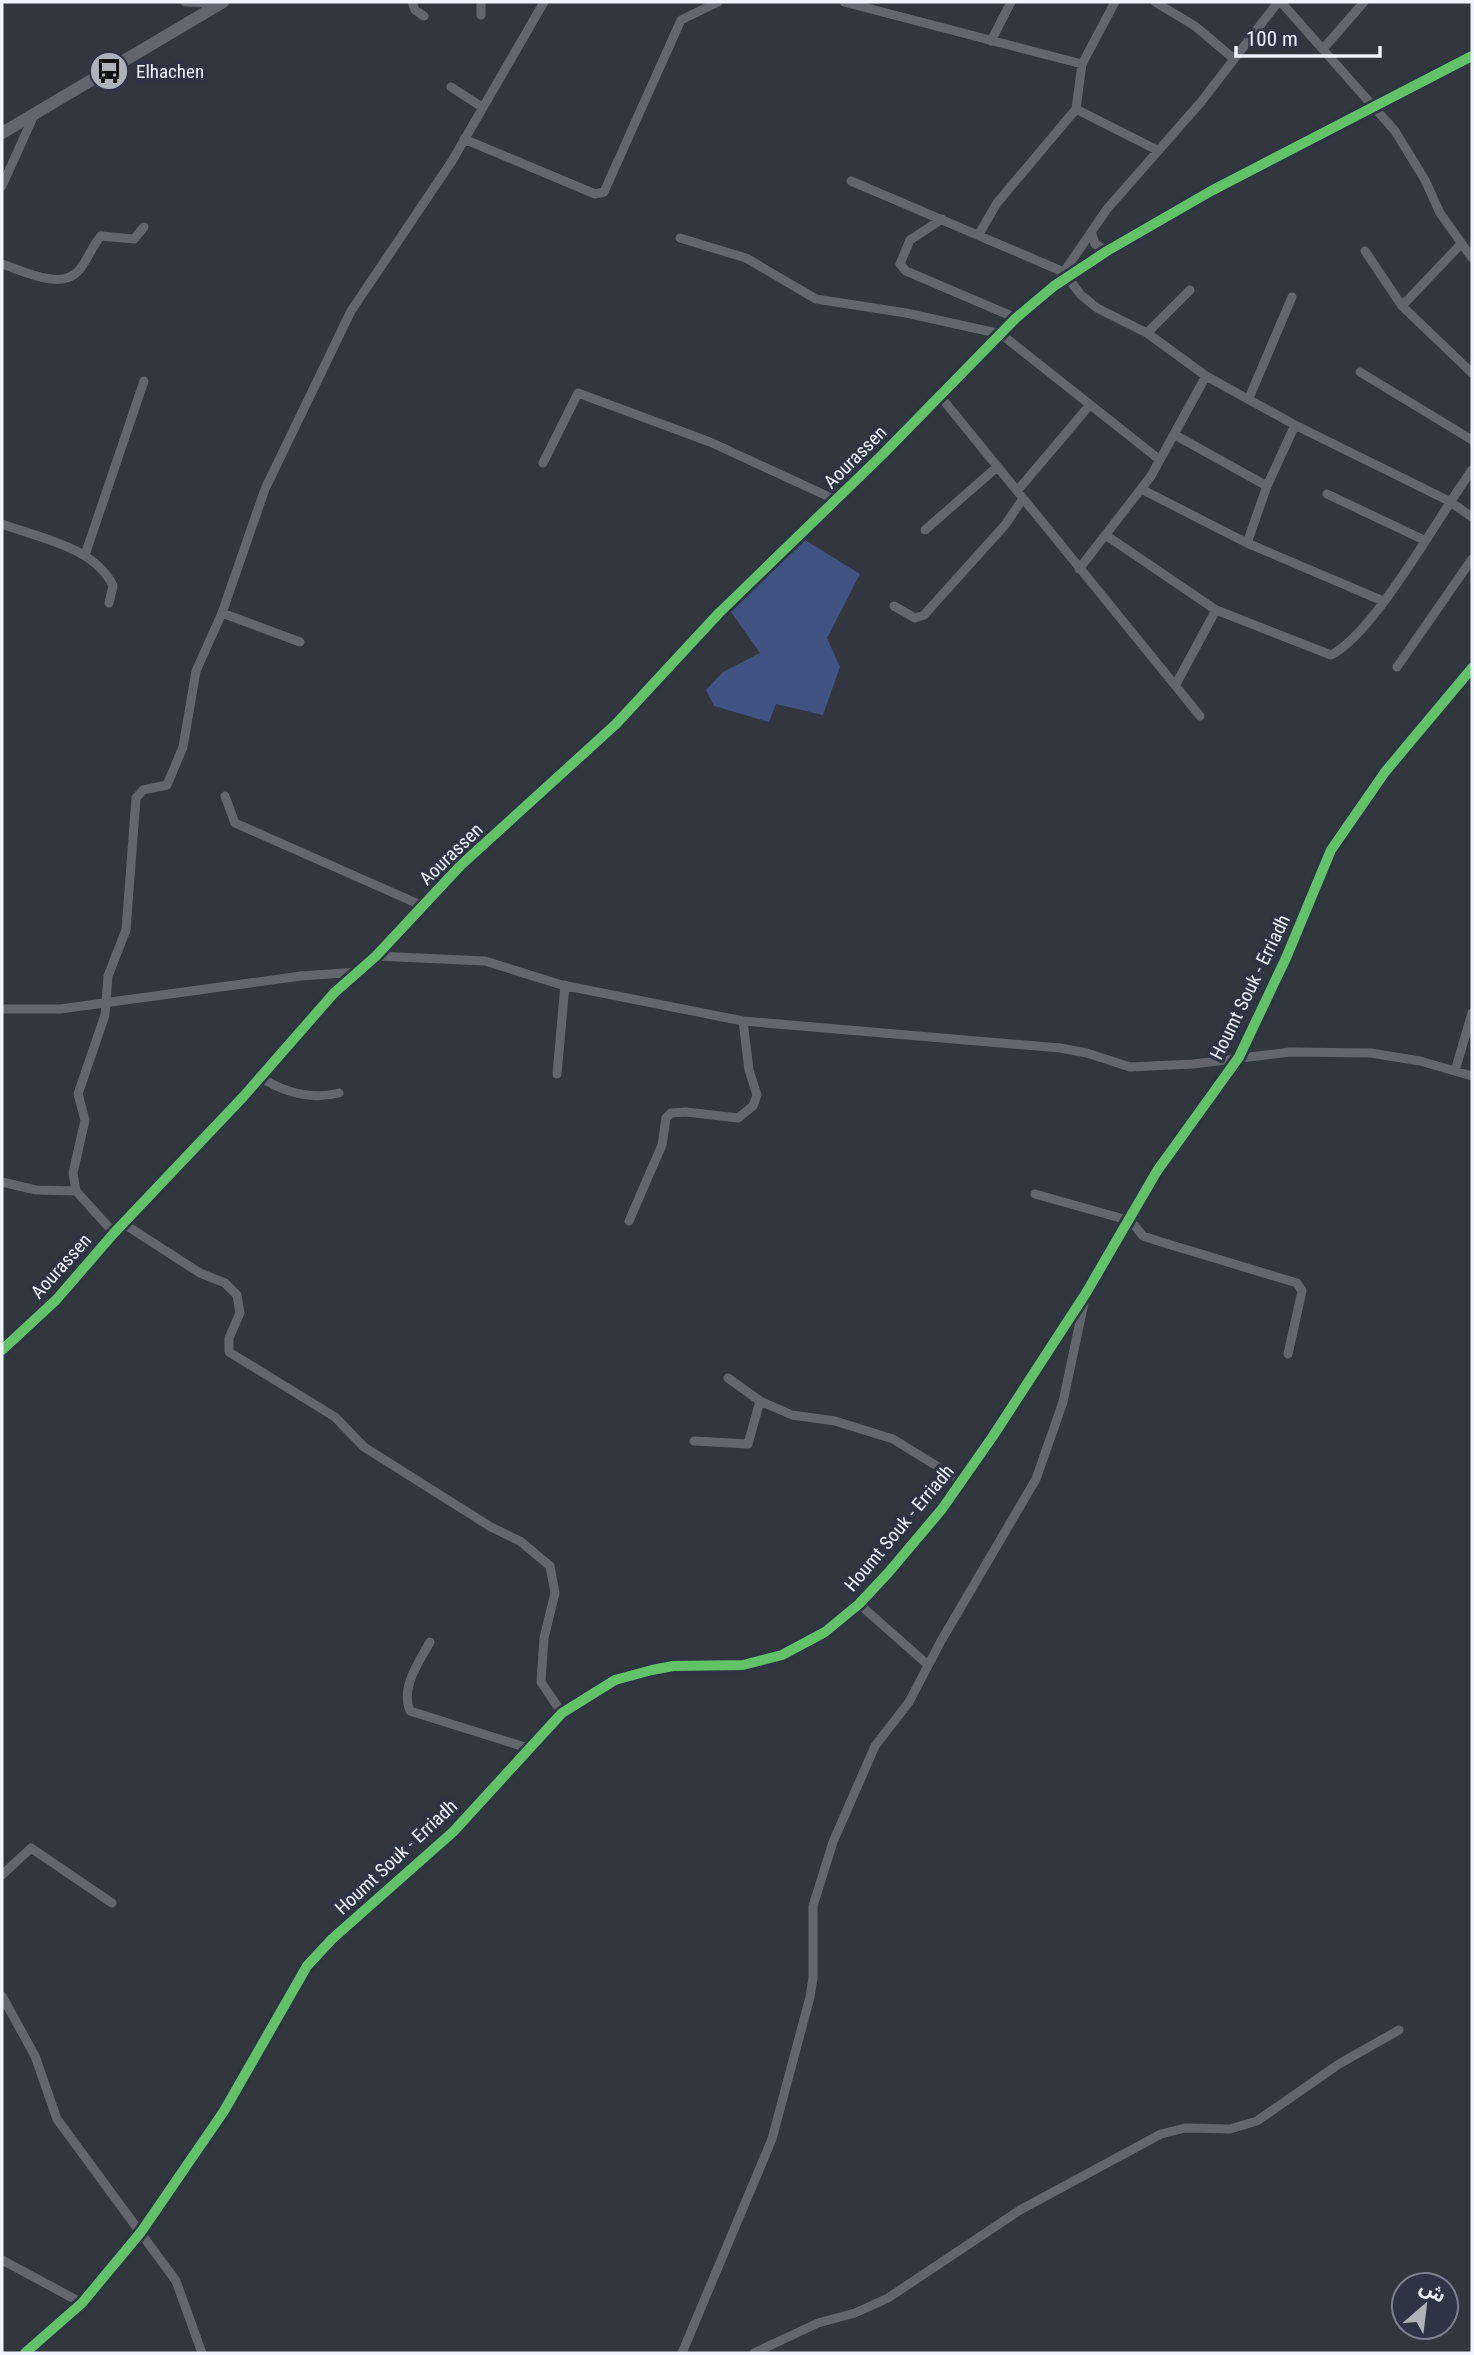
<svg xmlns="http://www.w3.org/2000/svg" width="1474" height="2355" viewBox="0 0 1474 2355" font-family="'Roboto Condensed','Noto Sans Arabic',sans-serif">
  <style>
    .green { fill: #405382 }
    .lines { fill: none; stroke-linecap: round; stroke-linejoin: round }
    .street { stroke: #63666e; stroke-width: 9 }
    .secondary { stroke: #63666e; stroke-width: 12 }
    .cycleway-casing { stroke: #2d3444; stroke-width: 15 }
    .cycleway { stroke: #61c268; stroke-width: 10 }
    .labels { text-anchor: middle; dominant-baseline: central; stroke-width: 7; stroke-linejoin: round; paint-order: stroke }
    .poi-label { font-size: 19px; fill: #eff4fe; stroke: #2d3444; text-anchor: start }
    .street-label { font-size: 19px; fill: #eff4fe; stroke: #2d3444 }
  </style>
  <rect width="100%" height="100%" fill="#32363f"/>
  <!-- green -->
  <path class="green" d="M 805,540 L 860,574 L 827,638 L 840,667 L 823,715 L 776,704 L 769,722 L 714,706 L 706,690 L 723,672 L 760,653 L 731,612 Z"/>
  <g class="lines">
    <!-- street -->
    <path class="street" d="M 185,2 L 218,3
      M 412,2 L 415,10 L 424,16
      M 844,2 L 1082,64
      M 1155,2 L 1195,26 L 1234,59
      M 1281,2 L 1395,131 L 1425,180 L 1440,213 L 1472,258
      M 481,15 L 481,2
      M 991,41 L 1011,2
      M 1323,49 L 1364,2
      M 451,87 L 482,107
      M 1076,109 L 1157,150
      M 464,139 L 595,194 L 604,192 L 681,20 L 718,2
      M 851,181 L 1064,272
      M 2,186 L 35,113
      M 942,219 L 910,240 L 900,264 L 906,271 L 1016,318
      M 1091,232 L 1095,244 L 1107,251
      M 979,234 L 997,203 L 1076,109 L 1082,64 L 1115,2
      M 680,238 L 746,258 L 816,299 L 906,313 L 1001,334 L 1160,460
      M 1365,251 L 1402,306 L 1472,373
      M 2,264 C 24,271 62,292 80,269 C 88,259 92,246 101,236 L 134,239 L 144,227
      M 1068,278 L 1081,295 L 1097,308 L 1147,333 L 1206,376 L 1295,425 L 1449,501 L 1472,517
      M 1057,282 L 1107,209 L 1201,102 L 1278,2
      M 1402,306 L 1460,245
      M 1147,333 L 1190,290
      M 1360,372 L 1472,440
      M 940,396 L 1200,716
      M 1249,398 L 1292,297
      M 1175,435 L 1267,486
      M 543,463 L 578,393 L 710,442 L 836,500
      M 1141,489 L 1247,543 L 1383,601
      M 1017,491 L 1089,406
      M 1327,494 L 1424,540
      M 2,524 C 39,538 95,547 113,586 L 109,603
      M 925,530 L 997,467
      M 1107,536 L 1216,610 L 1331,655 C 1375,633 1439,515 1472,470
      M 1247,543 L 1267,486 L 1295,425
      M 85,555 L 144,381
      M 1079,569 L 1151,476 L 1206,376
      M 894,606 L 915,618 L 924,615 L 1005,525 L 1022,500
      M 222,613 L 300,642
      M 1397,667 L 1472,559
      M 1176,684 L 1216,610
      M 225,796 L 235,823 L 423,906
      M 376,956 L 485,961 L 562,985 L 743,1021 L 1060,1048 L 1087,1053 L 1130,1067 L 1193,1064 L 1290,1052 L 1371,1053 L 1420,1061 L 1472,1076
      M 2,1009 L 60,1009 L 301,976 L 358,972
      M 1455,1071 L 1472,1013
      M 557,1074 L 565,985
      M 260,1077 C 285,1093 311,1100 339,1093
      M 2,1182 L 36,1190 L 76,1191
      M 1035,1194 L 1131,1221 L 1143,1236 L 1158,1241 L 1297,1283 L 1302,1291 L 1288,1354
      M 629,1221 L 662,1145 L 666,1118 L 671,1113 L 686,1112 L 738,1118 L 753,1106 L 757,1095 L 749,1070 L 743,1021
      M 124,1224 L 200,1273 L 225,1283 L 237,1295 L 240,1313 L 229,1338 L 229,1352 L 335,1417 L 364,1447 L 491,1527 L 520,1541 L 550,1566 L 555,1593 L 544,1638 L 541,1682 L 562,1713
      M 114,1233 L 76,1191 L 73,1173 L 85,1120 L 78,1094 L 105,1015 L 108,976 L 126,930 L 136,798 L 143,790 L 167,785 L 183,747 L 196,671 L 222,613 L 265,489 L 351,311 L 452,161 L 544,2
      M 2,1350 L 56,1300 L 114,1233 L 243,1097 L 334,993 L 376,956 L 461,865 L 616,724 L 719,613 L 882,455 L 1016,318 L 1054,286 L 1107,251 L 1211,191 L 1472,56
      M 728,1378 L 760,1401 L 792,1415 L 835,1421 L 893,1439 L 961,1481
      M 694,1441 L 748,1444 L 760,1401
      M 859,1604 L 928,1665
      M 430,1642 C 419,1662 400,1688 410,1711 L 528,1748
      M 2,1875 L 31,1848 L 112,1903
      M 2,1996 L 35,2056 L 57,2119 L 176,2281 L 202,2353
      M 2,2260 L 82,2303
      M 682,2353 L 772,2139 L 810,1997 L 813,1978 L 813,1906 L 833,1842 L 875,1746 L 909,1702 L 941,1641 L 1036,1479 L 1063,1402 L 1085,1298
      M 754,2353 L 818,2323 L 855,2313 L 888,2298 L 1020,2210 L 1161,2134 L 1185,2128 L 1230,2129 L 1257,2121 L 1339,2064 L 1399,2030"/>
    <!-- secondary -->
    <path class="secondary" d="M 2,133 L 223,2
      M 25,2353 L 82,2303 L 141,2232 L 224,2111 L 307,1966 L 332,1939 L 453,1832 L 562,1713 L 615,1680 L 652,1670 L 673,1666 L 743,1665 L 782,1655 L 825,1632 L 859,1604 L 888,1573 L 942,1509 L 993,1436 L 1086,1293 L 1157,1171 L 1239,1057 L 1286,958 L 1331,850 L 1385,772 L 1472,668"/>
    <!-- cycleway casing -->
    <g class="cycleway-casing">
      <path id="cycleway" d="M 2,1350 L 56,1300 L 114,1233 L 243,1097 L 334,993 L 376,956 L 461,865 L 616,724 L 719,613 L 882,455 L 1016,318 L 1054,286 L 1107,251 L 1211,191 L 1472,56
        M 25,2353 L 82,2303 L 141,2232 L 224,2111 L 307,1966 L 332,1939 L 453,1832 L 562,1713 L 615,1680 L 652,1670 L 673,1666 L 743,1665 L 782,1655 L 825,1632 L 859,1604 L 888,1573 L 942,1509 L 993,1436 L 1086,1293 L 1157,1171 L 1239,1057 L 1286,958 L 1331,850 L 1385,772 L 1472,668"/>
    </g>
    <!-- cycleway -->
    <use href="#cycleway" class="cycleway"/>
  </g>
  <!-- icons -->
  <defs>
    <g id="bus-disc" transform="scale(2.0125)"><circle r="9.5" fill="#adb2bb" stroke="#2d3444"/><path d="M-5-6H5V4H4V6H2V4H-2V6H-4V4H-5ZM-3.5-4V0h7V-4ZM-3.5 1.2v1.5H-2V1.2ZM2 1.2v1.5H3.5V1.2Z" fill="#111"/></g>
  </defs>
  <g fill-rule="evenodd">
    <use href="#bus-disc" x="109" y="71"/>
  </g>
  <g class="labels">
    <!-- poi labels -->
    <g class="poi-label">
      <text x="136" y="71">Elhachen</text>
    </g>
    <!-- street labels -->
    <g class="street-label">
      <text transform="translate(855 457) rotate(-45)">Aourassen</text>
      <text transform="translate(451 854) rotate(-44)">Aourassen</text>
      <text transform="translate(1250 987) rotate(-64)">Houmt Souk - Erriadh</text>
      <text transform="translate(61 1266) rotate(-48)">Aourassen</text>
      <text transform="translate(899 1528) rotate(-50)">Houmt Souk - Erriadh</text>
      <text transform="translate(396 1857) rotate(-43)">Houmt Souk - Erriadh</text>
    </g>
  </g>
  <!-- border -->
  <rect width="1474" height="2355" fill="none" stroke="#eff4fe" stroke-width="7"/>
  <!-- north arrow -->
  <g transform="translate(1425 2306) rotate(28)"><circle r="33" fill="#2d3444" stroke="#7b818e" stroke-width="2"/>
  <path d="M0-5L12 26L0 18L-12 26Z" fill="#adb2bb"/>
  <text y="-10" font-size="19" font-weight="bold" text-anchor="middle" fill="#eff4fe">ش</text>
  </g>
  <!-- scale -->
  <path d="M1236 46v10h144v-10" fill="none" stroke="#eff4fe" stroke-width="3.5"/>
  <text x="1246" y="46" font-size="21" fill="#eff4fe" stroke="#2d3444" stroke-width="5" paint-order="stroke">100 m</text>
</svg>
